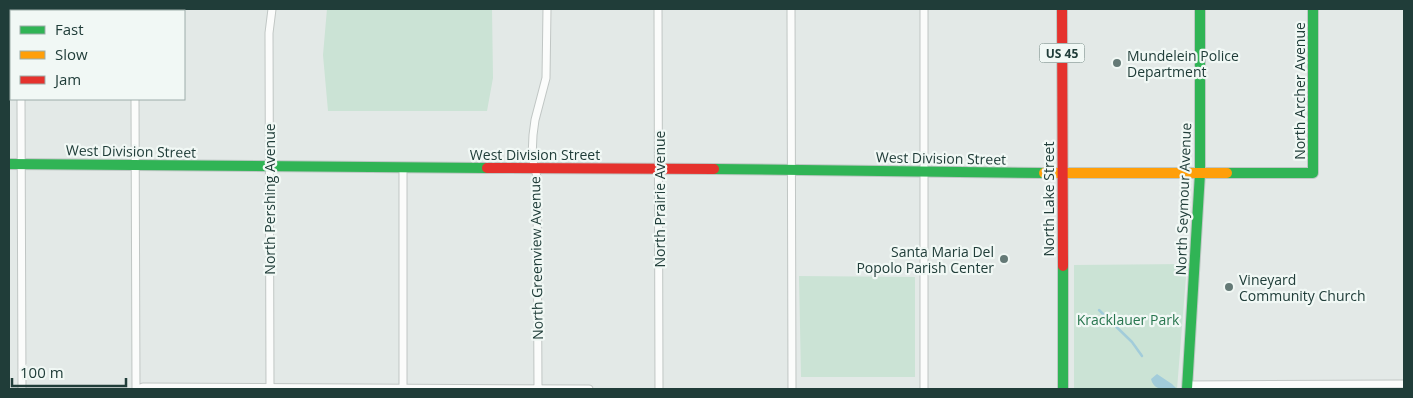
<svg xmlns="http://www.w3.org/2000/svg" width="1413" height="398" viewBox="0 0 1413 398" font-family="'Open Sans',sans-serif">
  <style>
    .green { fill: #cbe3d5 }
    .water { fill: #a2ccda }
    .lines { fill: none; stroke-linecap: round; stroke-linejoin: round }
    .stream { stroke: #a2ccda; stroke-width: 2.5 }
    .street-casing { stroke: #c0c6c4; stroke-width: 9 }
    .fast-casing { stroke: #bec7c4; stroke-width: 12 }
    .slow-casing { stroke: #bec7c4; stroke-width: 12 }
    .jam-casing { stroke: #bec7c4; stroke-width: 12 }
    .street { stroke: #fbfcfb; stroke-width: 7 }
    .fast { stroke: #30b455; stroke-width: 10 }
    .slow { stroke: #ff9f0a; stroke-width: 10 }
    .jam { stroke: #e5322d; stroke-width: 10 }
    .poi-dot { fill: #647976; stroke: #f1f8f5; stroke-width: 2 }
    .labels { text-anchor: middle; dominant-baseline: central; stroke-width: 4.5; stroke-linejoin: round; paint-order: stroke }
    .shield { fill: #f1f8f5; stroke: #5f7571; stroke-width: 1 }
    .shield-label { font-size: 12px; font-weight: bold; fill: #203d39 }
    .poi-label { font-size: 14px; fill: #203d39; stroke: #f1f8f5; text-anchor: start }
    .street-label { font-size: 14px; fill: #203d39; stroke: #f1f8f5 }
    .park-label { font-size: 14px; fill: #28764f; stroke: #f1f8f5 }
  </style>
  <rect width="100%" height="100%" fill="#e3e9e7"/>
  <!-- green -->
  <path class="green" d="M 327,9 L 492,9 L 493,78 L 487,111 L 328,111 L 323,55 Z
    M 1187,264 L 1177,389 L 1074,389 L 1074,265 Z
    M 799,276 L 915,277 L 915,377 L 801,377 Z"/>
  <!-- water -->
  <path class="water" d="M 1157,374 L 1172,384 L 1177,389 C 1167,389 1154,392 1151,379 Z"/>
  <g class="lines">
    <!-- stream -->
    <path class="stream" d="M 1099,310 L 1132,342 L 1142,356"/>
    <!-- street casing -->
    <g class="street-casing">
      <path id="street" d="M 21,9 L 21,11
        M 658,9 L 659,389
        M 791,9 L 792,389
        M 135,11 L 135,9
        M 21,99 L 22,389
        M 135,99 L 136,389
        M 403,168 L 403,389
        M 1187,385 L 1404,384
        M 138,389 L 143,387 L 589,389
        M 270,389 L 269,33 L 272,9
        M 538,389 L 537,177 L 532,157 L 533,135 L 535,120 L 546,78 L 547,9
        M 924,389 L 924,9"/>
    </g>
    <!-- fast casing -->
    <g class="fast-casing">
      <path id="fast" d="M 9,164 L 487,168
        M 714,169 L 1044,173
        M 1227,173 L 1313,173 L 1313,9
        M 1063,266 L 1063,389
        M 1187,389 L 1200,173 L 1200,9"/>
    </g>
    <!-- slow casing -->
    <g class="slow-casing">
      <path id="slow" d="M 1044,173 L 1227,173"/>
    </g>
    <!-- jam casing -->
    <g class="jam-casing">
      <path id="jam" d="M 1062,9 L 1063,266
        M 487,168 L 714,169"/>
    </g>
    <!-- street -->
    <use href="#street" class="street"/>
    <!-- fast -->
    <use href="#fast" class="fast"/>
    <!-- slow -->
    <use href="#slow" class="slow"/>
    <!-- jam -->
    <use href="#jam" class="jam"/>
  </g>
  <!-- markers -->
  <g class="poi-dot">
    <circle cx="1117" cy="63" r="5"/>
    <circle cx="1004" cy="259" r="5"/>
    <circle cx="1229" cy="287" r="5"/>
  </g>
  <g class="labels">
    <!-- shield labels -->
    <rect class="shield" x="1039.5" y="43.5" width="45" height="19" rx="4"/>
    <g class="shield-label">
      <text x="1062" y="53">US 45</text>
    </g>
    <!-- poi labels -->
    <g class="poi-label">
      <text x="1127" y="55">Mundelein Police<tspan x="1127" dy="16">Department</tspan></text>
      <text x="994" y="251" text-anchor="end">Santa Maria Del<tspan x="994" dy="16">Popolo Parish Center</tspan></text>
      <text x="1239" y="279">Vineyard<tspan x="1239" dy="16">Community Church</tspan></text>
    </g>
    <!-- street labels -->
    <g class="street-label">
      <text transform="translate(1299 91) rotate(-90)">North Archer Avenue</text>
      <text transform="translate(131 151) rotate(1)">West Division Street</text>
      <text x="535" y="154">West Division Street</text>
      <text transform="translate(941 158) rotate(1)">West Division Street</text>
      <text transform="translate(269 199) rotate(-90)">North Pershing Avenue</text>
      <text transform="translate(659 199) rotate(-90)">North Prairie Avenue</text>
      <text transform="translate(1048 199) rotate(-90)">North Lake Street</text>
      <text transform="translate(1183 199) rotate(-88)">North Seymour Avenue</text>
      <text transform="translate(536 258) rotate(-91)">North Greenview Avenue</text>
    </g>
    <!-- park labels -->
    <g class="park-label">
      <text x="1128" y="319">Kracklauer Park</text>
    </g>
  </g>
  <!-- border -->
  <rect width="1413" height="398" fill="none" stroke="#203d39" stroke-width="20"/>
  <!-- legend -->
  <rect x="10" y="10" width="175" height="90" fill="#f1f8f5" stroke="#9dadaa"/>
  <rect x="20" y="26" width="25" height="8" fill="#30b455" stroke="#9dadaa"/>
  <text x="55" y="35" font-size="15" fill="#203d39">Fast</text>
  <rect x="20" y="51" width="25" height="8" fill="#ff9f0a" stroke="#9dadaa"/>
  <text x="55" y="60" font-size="15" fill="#203d39">Slow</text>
  <rect x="20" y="76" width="25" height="8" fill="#e5322d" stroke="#9dadaa"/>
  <text x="55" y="85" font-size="15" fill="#203d39">Jam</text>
  <!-- scale -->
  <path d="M12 378v8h114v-8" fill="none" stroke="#203d39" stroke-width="2.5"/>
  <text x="20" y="378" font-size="15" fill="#203d39" stroke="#f1f8f5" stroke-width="4" paint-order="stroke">100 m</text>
</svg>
